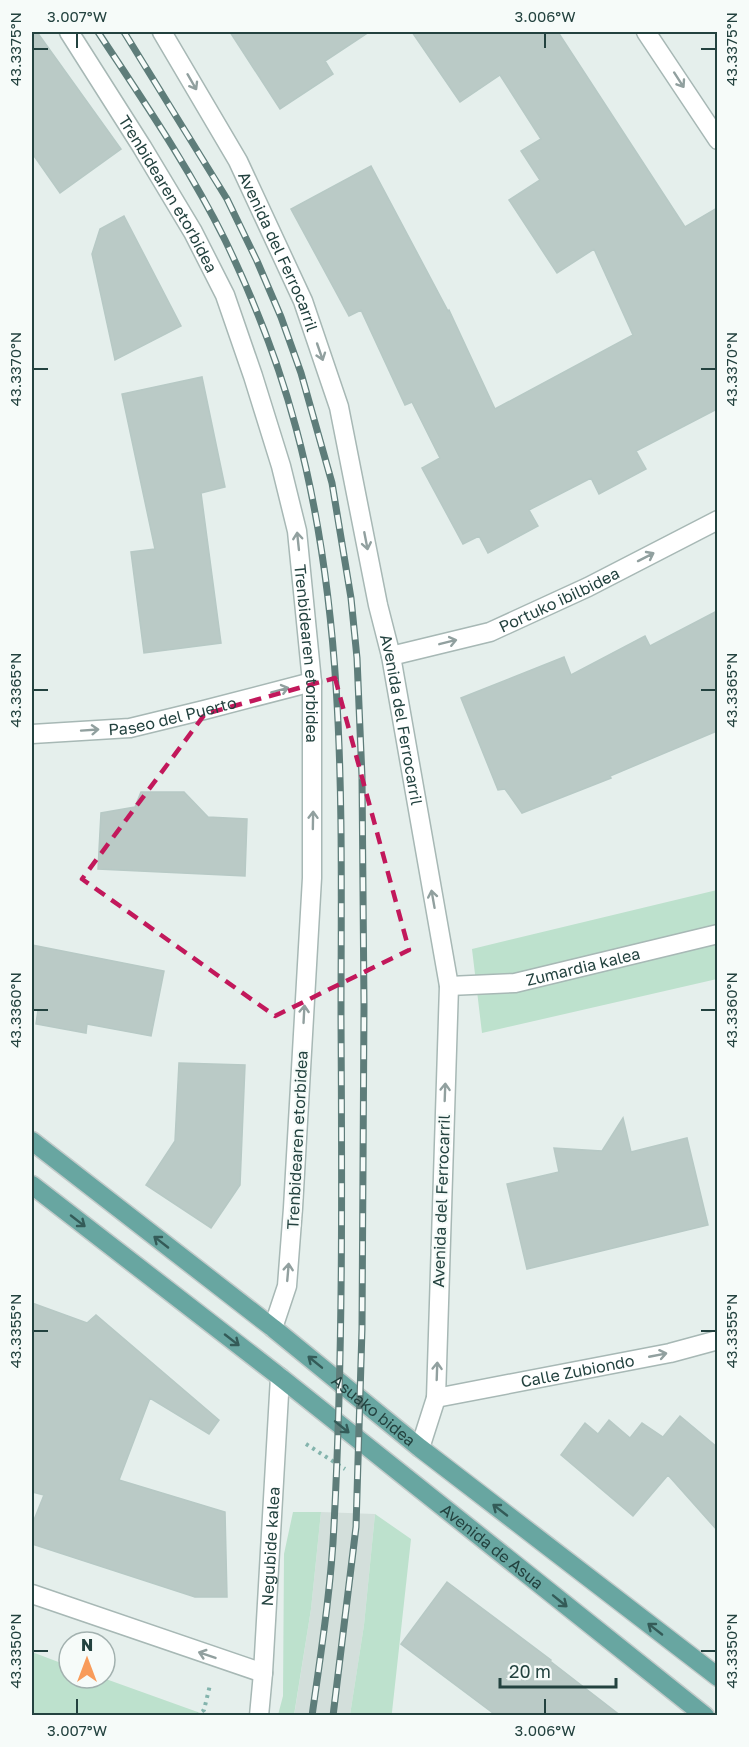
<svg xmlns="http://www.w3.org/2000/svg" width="749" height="1747" viewBox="0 0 749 1747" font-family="'Golos Text',sans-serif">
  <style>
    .built { fill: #d3dfdb }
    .green { fill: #bde1cd }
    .building { fill: #bacac6; stroke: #b7c9c5; stroke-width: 1.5 }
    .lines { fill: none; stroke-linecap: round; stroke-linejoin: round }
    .minor-casing { stroke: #a7b8b5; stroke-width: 21 }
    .major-casing { stroke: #c1cac9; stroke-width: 21 }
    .path { stroke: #84b4ad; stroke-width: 4; stroke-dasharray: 3 4.5; stroke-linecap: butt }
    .minor { stroke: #fff; stroke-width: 18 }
    .major { stroke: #68a6a1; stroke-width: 18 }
    .rail-casing { stroke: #5e7d7a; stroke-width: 7 }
    .rail { stroke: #f6fbf9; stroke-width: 4.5; stroke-dasharray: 14; stroke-linecap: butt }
    .oneway { stroke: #91a09f }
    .oneway2 { stroke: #345b58 }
    .marked { fill: none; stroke: #c2185b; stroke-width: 4.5; stroke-dasharray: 12 8; stroke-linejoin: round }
    .ticks { fill: none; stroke: #23423f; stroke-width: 2 }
    .labels { text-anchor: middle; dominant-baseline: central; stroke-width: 4.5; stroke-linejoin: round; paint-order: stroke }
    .street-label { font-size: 16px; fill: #23423f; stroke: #f6fbf9 }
    .neatline { fill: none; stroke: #23423f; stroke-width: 2 }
    .ticks-label { font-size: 15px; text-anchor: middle; fill: #23423f }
  </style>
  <rect width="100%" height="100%" fill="#e5efec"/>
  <!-- built -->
  <path class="built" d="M 321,1512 L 375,1514 L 364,1625 L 350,1715 L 294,1716 L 311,1609 Z"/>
  <!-- green -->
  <path class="green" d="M 717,890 L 717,979 L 482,1033 L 472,949 Z
    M 293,1512 L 321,1512 L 311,1609 L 294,1715 L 278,1715 L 283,1696 L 284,1554 Z
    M 375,1514 L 411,1539 L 392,1712 L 392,1715 L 350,1715 L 364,1625 Z
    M 32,1652 L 69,1666 L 69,1678 L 103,1678 L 206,1715 L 32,1715 Z"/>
  <!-- building -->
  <path class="building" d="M 32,32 L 37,32 L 121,149 L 60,193 L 32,153 Z
    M 230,32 L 369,32 L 325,61 L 333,74 L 280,109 Z
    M 412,32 L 558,32 L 685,227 L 717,208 L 717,409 L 636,451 L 646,469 L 599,494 L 591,478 L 529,510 L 538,526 L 488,553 L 479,536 L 463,544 L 422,468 L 440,458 L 412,402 L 405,405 L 361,310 L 349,316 L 291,209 L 371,166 L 448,311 L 449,310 L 495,409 L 633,335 L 594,249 L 557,273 L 509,200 L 540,180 L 521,151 L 541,139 L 500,75 L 460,102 Z
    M 124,216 L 181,326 L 115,360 L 92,254 L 100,229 Z
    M 202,377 L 225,487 L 201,493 L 221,643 L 144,653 L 131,552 L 155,549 L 122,394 Z
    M 717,611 L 717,731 L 610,776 L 611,778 L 522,813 L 505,789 L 498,790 L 461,698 L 564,657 L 571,675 L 645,636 L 650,646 Z
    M 141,792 L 184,792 L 208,817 L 247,819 L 245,876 L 98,869 L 101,813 L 135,807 Z
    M 32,945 L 164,971 L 151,1036 L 87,1024 L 86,1033 L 36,1024 L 38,1010 L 32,1009 Z
    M 179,1063 L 245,1065 L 240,1185 L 211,1228 L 146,1185 L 175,1141 Z
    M 623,1118 L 631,1152 L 687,1138 L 708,1225 L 527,1269 L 507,1184 L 559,1172 L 554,1148 L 602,1151 Z
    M 32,1303 L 87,1323 L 96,1315 L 219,1420 L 209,1434 L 150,1398 L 119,1480 L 225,1512 L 227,1597 L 195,1597 L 32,1544 L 32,1525 L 44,1495 L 32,1492 Z
    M 680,1416 L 717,1447 L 717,1530 L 668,1475 L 633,1516 L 561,1455 L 585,1423 L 598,1434 L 609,1420 L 630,1438 L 642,1423 L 663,1437 Z
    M 447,1582 L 551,1660 L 550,1661 L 621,1716 L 497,1716 L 401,1644 Z"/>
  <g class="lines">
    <!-- minor casing -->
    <g class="minor-casing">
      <g id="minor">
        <path id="s1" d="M 69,32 L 142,147 L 193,232 L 225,295 L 253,376 L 281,466 L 297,531 L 312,682 L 312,878 L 293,1208 L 287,1286 L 273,1328"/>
        <path id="s2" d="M 162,32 L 238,161 L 303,301 L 339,407 L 378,605 L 391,656 L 449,986 L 436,1398 L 420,1448"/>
        <path d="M 646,32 L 718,140"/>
        <path id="s3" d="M 391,656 L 490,632 L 588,587 L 718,520"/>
        <path id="s4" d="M 32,734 L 130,728 L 204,710 L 312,682"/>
        <path id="s5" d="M 449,986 L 515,983 L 718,934"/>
        <path id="s6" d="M 436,1398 L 670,1353 L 718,1340"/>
        <path d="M 32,1594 L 263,1673"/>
        <path id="s7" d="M 259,1716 L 263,1673 L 280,1377"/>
      </g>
    </g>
    <!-- major casing -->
    <g class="major-casing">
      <g id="major">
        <path id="s8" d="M 32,1141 L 273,1328 L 420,1448 L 718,1677"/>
        <path id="s9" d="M 32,1185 L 280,1377 L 705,1716"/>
      </g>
    </g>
    <!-- path -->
    <path class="path" d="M 306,1444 L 345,1469
      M 196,1716 L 204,1710 L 210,1685"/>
    <!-- minor -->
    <use href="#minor" class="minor"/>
    <!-- major -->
    <use href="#major" class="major"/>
    <!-- rail casing -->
    <g class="rail-casing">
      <path id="rail" d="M 98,32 C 142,99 189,167 225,240 C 254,300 279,364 296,428 C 348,621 341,821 341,1018 C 342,1187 343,1356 334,1525 C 331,1589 321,1652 312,1716
        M 124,32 L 227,199 L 257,261 L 281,317 L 301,373 L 332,483 L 351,598 L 357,658 L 362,777 L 364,1006 L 362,1329 L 356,1527 L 333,1716"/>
    </g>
    <!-- rail -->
    <use href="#rail" class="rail"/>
  </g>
  <!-- one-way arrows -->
  <defs><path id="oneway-shaft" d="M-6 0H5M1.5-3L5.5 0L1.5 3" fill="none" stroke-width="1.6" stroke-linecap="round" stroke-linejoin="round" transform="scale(1.5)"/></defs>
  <g class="oneway">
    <use href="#oneway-shaft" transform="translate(679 80) rotate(57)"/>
    <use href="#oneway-shaft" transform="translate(192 82) rotate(60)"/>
    <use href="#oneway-shaft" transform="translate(320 352) rotate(71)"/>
    <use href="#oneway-shaft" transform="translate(298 541) rotate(-96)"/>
    <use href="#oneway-shaft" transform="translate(366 541) rotate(79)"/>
    <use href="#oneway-shaft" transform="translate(646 557) rotate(-27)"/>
    <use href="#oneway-shaft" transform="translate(448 642) rotate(-14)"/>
    <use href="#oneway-shaft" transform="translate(280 690) rotate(-15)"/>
    <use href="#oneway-shaft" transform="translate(90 730) rotate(-4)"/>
    <use href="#oneway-shaft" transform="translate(313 820) rotate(-89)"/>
    <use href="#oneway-shaft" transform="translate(433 899) rotate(-100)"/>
    <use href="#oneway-shaft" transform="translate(304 1014) rotate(-87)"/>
    <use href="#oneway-shaft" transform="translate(445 1092) rotate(-88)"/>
    <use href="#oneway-shaft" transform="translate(288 1272) rotate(-85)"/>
    <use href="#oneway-shaft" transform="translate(658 1355) rotate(-11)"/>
    <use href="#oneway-shaft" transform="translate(437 1371) rotate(-88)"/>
    <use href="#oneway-shaft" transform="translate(207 1655) rotate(-161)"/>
  </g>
  <g class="oneway2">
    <use href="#oneway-shaft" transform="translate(78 1221) rotate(38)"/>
    <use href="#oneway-shaft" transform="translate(161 1242) rotate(-142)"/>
    <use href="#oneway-shaft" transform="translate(232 1340) rotate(38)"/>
    <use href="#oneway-shaft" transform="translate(315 1362) rotate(-141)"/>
    <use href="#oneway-shaft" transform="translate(342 1427) rotate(39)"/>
    <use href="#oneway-shaft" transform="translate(500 1510) rotate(-142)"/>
    <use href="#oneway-shaft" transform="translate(560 1601) rotate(39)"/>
    <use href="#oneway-shaft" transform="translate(655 1629) rotate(-142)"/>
  </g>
  <!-- marked area -->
  <path class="marked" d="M 335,678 L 409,950 L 275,1016 L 82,879 L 205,714 Z"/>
  <!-- ticks -->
  <path class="ticks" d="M 77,33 L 77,48M 545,33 L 545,48M 33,49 L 48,49M 701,49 L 716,49M 33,369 L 48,369M 701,369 L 716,369M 33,690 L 48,690M 701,690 L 716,690M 33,1010 L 48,1010M 701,1010 L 716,1010M 33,1331 L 48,1331M 701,1331 L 716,1331M 33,1651 L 48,1651M 701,1651 L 716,1651M 77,1699 L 77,1714M 545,1699 L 545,1714"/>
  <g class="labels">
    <!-- street labels -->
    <g class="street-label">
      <text stroke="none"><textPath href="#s1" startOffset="190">Trenbidearen etorbidea</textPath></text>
      <text stroke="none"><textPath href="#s2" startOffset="249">Avenida del Ferrocarril</textPath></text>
      <text stroke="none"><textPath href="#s3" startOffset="178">Portuko ibilbidea</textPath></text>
      <text stroke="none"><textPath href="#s1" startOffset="676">Trenbidearen etorbidea</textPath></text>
      <text stroke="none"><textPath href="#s4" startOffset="142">Paseo del Puerto</textPath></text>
      <text stroke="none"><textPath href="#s2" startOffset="735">Avenida del Ferrocarril</textPath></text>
      <text stroke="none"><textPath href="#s5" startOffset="136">Zumardia kalea</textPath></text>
      <text transform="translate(297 1140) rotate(-87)">Trenbidearen etorbidea</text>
      <text transform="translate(441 1201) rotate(-88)">Avenida del Ferrocarril</text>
      <text stroke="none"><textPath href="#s6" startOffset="144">Calle Zubiondo</textPath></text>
      <text stroke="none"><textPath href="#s8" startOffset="435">Asuako bidea</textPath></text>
      <text stroke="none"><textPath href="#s7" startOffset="170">Negubide kalea</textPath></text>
      <text stroke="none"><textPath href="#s9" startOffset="585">Avenida de Asua</textPath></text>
    </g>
  </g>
  <!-- border -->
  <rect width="749" height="1747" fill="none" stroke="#f6fbf9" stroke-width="66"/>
  <!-- north arrow -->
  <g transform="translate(87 1660)"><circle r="28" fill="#f6fbf9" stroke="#a2b1af" stroke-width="1.5"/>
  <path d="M0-4.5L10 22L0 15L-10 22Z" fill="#f89b5a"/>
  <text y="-9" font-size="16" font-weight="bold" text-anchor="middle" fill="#23423f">N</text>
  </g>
  <!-- scale -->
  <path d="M500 1678v9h116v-9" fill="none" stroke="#23423f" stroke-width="3"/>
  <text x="509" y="1678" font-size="18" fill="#23423f" stroke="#f6fbf9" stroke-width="4.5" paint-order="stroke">20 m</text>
  <rect x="33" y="33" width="683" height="1681" class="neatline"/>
  <g class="ticks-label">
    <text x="77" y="22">3.007°W</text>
    <text x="545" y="22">3.006°W</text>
    <text transform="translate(16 49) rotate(-90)" y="5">43.3375°N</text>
    <text transform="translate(732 49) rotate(-90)" y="5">43.3375°N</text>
    <text transform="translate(16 369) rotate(-90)" y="5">43.3370°N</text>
    <text transform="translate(732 369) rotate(-90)" y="5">43.3370°N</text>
    <text transform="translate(16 690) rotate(-90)" y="5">43.3365°N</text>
    <text transform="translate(732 690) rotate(-90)" y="5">43.3365°N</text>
    <text transform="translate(16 1010) rotate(-90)" y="5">43.3360°N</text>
    <text transform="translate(732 1010) rotate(-90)" y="5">43.3360°N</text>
    <text transform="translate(16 1331) rotate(-90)" y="5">43.3355°N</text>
    <text transform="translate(732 1331) rotate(-90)" y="5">43.3355°N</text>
    <text transform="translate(16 1651) rotate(-90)" y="5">43.3350°N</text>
    <text transform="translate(732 1651) rotate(-90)" y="5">43.3350°N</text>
    <text x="77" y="1736">3.007°W</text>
    <text x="545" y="1736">3.006°W</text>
  </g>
</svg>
